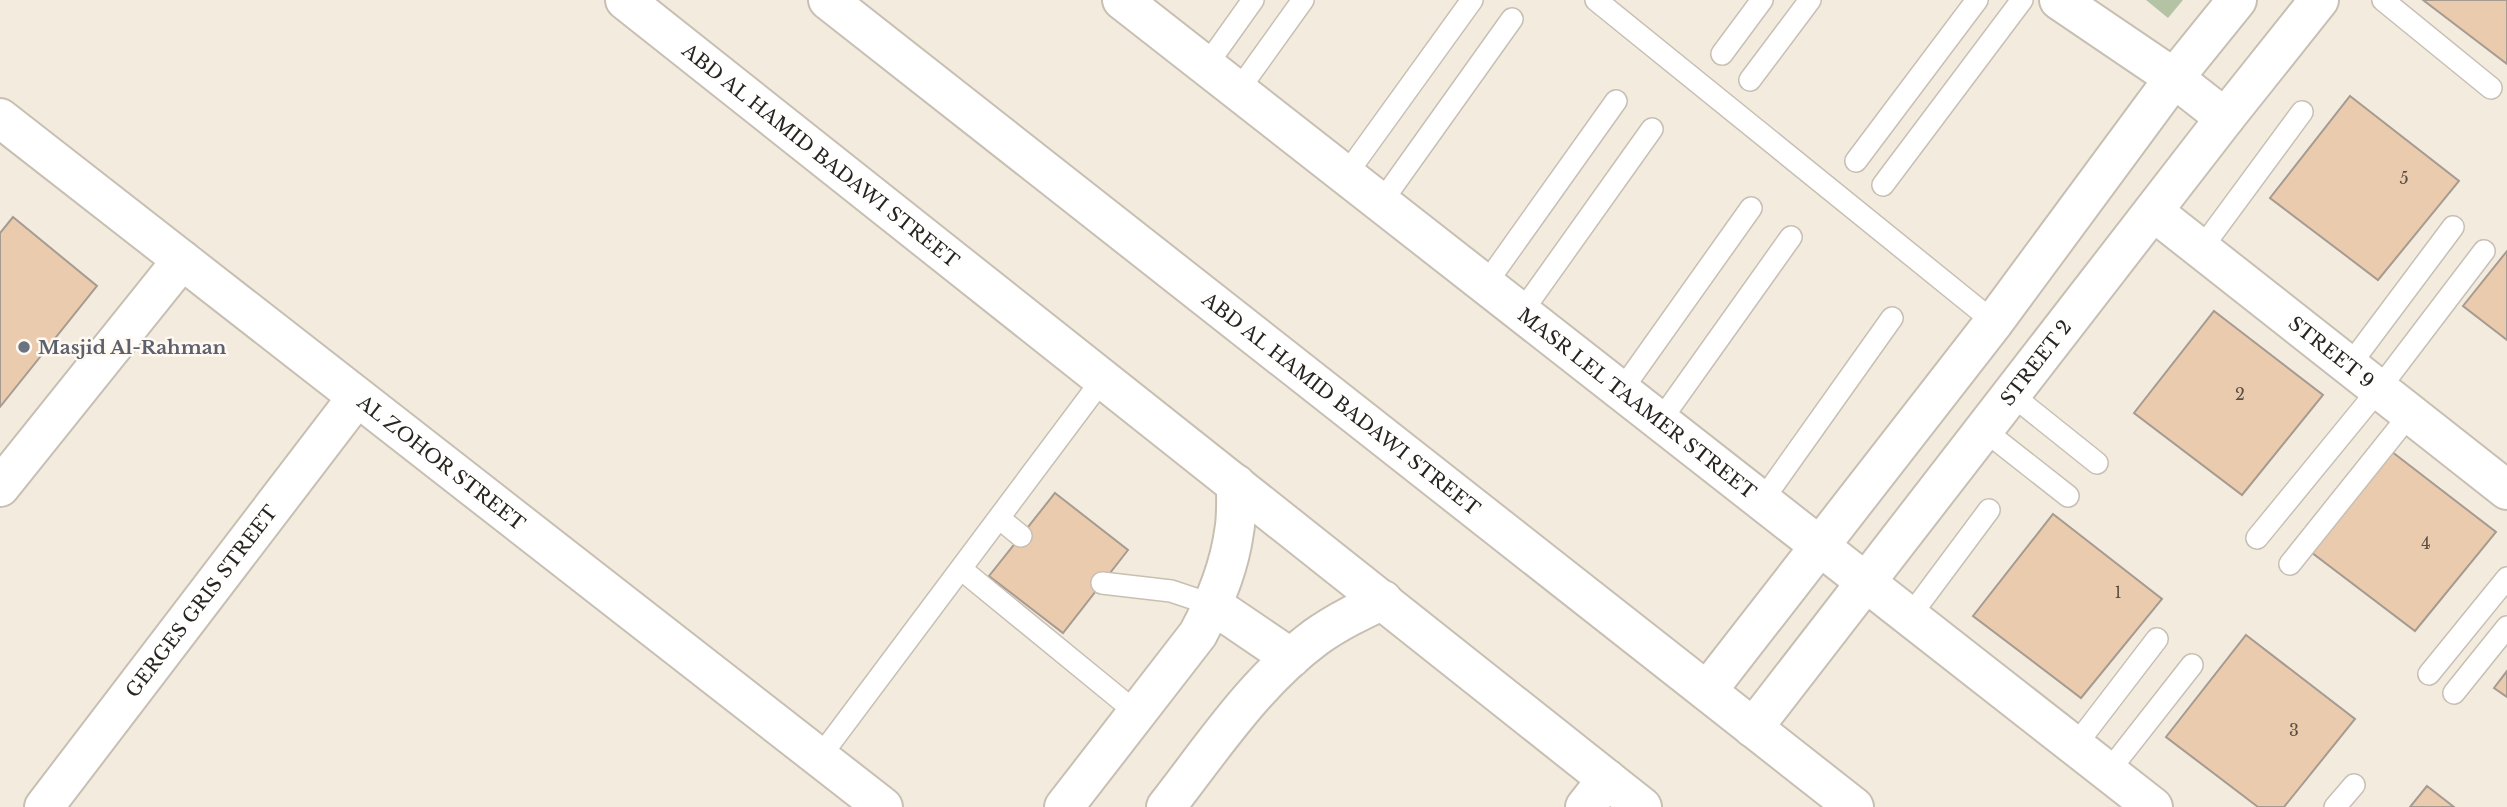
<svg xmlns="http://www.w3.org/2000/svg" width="2507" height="807" viewBox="0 0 2507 807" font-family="'Libre Baskerville',serif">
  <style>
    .green { fill: #b5c3a5 }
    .building { fill: #ebcbad; stroke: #a69b91; stroke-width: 2 }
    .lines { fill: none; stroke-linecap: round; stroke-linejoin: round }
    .lane-casing { stroke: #c8bfb3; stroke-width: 24 }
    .street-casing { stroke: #c8bfb3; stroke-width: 42 }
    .secondary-casing { stroke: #c8bfb3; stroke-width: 42 }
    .primary-casing { stroke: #c8bfb3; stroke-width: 42 }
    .lane { stroke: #fff; stroke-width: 21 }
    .street { stroke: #fff; stroke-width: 38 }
    .secondary { stroke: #fff; stroke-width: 38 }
    .primary { stroke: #fff; stroke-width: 38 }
    .worship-dot { fill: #6b7280; stroke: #fff9f2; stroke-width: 2.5 }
    .labels { text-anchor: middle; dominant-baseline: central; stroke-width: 5; stroke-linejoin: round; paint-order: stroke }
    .number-label { font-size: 16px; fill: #594e43 }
    .street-label { font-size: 19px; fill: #282520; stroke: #fff9f2 }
    .worship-label { font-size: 19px; font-weight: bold; fill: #5b616d; stroke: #fff9f2; text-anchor: start }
  </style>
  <rect width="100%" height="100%" fill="#f4ebdf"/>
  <!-- green -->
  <path class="green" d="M 2146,0 L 2183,0 L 2168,18 Z"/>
  <!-- building -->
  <path class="building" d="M 2423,0 L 2507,0 L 2507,64 Z
    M 2350,96 L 2459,181 L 2378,280 L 2270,198 Z
    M 13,217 L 97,286 L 0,407 L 0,233 Z
    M 2507,251 L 2507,340 L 2463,306 Z
    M 2214,311 L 2323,395 L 2242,495 L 2134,413 Z
    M 2387,448 L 2496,532 L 2415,631 L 2307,549 Z
    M 1055,493 L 1128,550 L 1063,633 L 989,576 Z
    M 2053,514 L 2162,599 L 2081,698 L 1973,616 Z
    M 2246,635 L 2355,719 L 2284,807 L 2258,807 L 2166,737 Z
    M 2507,671 L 2507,697 L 2494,688 Z
    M 2427,786 L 2454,807 L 2410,807 Z"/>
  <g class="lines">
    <!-- lane casing -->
    <g class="lane-casing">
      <path id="lane" d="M 1596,0 L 1994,322
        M 2383,0 L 2491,88
        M 1722,54 L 1762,0
        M 1206,66 L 1253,0
        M 1750,80 L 1810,0
        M 1237,92 L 1303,0
        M 1856,161 L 1977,0
        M 1345,176 L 1472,0
        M 1883,185 L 2022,0
        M 1380,204 L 1512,19
        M 2201,249 L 2302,112
        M 1485,285 L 1616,101
        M 1521,313 L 1652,129
        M 2349,366 L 2453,227
        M 1621,391 L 1751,208
        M 2012,395 L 2097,463
        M 1660,421 L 1791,237
        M 1984,430 L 2068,496
        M 1762,501 L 1892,318
        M 999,518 L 1021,536
        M 2257,538 L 2379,389 L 2484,251
        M 2290,564 L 2410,414
        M 961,569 L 1137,713
        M 1102,583 L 1171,591 L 1213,605
        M 1910,616 L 1989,510
        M 2429,674 L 2507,578
        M 2454,693 L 2507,627
        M 2075,746 L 2157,639
        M 819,758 L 1102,380
        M 2108,772 L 2192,665
        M 2335,807 L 2354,785"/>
    </g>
    <!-- street casing -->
    <g class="street-casing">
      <g id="street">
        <path id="s1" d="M 1122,0 L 2153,807"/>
        <path d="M 2059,0 L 2174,78 L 2225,118"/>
        <path id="s2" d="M 0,118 L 883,807"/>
        <path id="s3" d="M 2154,212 L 2507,490"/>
        <path d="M 0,487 L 182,260"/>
        <path d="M 1707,691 L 1994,322 L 2174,78 L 2237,0"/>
        <path id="s4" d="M 1753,728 L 2225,118 L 2319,0"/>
        <path id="s5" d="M 44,807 L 357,397"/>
        <path d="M 1585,807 L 1607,779"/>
      </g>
    </g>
    <!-- secondary casing -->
    <g class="secondary-casing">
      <path id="secondary" d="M 1213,605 L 1291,658
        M 1064,807 L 1198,634 C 1215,602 1229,569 1234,532 C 1237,517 1236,500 1236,484
        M 1166,807 C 1212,748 1255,682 1316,637 C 1337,622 1360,611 1383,600"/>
    </g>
    <!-- primary casing -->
    <g class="primary-casing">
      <g id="primary">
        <path id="s6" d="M 625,0 L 1642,807"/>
        <path id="s7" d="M 828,0 L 1854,807"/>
      </g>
    </g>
    <!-- lane -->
    <use href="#lane" class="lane"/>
    <!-- street -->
    <use href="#street" class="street"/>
    <!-- secondary -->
    <use href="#secondary" class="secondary"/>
    <!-- primary -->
    <use href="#primary" class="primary"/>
  </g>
  <!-- markers -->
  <circle class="worship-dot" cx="24" cy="347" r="7"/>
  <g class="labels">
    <!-- number labels -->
    <g class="number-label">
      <text x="2404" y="178">5</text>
      <text x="2240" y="394">2</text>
      <text x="2426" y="543">4</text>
      <text x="2118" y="592">1</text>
      <text x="2294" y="730">3</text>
    </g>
    <!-- street labels -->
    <g class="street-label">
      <text stroke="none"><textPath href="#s6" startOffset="250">ABD AL HAMID BADAWI STREET</textPath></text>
      <text stroke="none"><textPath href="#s3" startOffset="226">STREET 9</textPath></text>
      <text stroke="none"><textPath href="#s4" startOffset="462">STREET 2</textPath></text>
      <text stroke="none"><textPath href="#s7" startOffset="653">ABD AL HAMID BADAWI STREET</textPath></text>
      <text stroke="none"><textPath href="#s1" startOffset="654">MASR LEL TAAMER STREET</textPath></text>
      <text stroke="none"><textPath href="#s2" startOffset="560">AL ZOHOR STREET</textPath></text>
      <text stroke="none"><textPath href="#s5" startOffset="259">GERGES GRIS STREET</textPath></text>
    </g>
    <!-- worship labels -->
    <g class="worship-label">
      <text x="38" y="347">Masjid Al-Rahman</text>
    </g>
  </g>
</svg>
